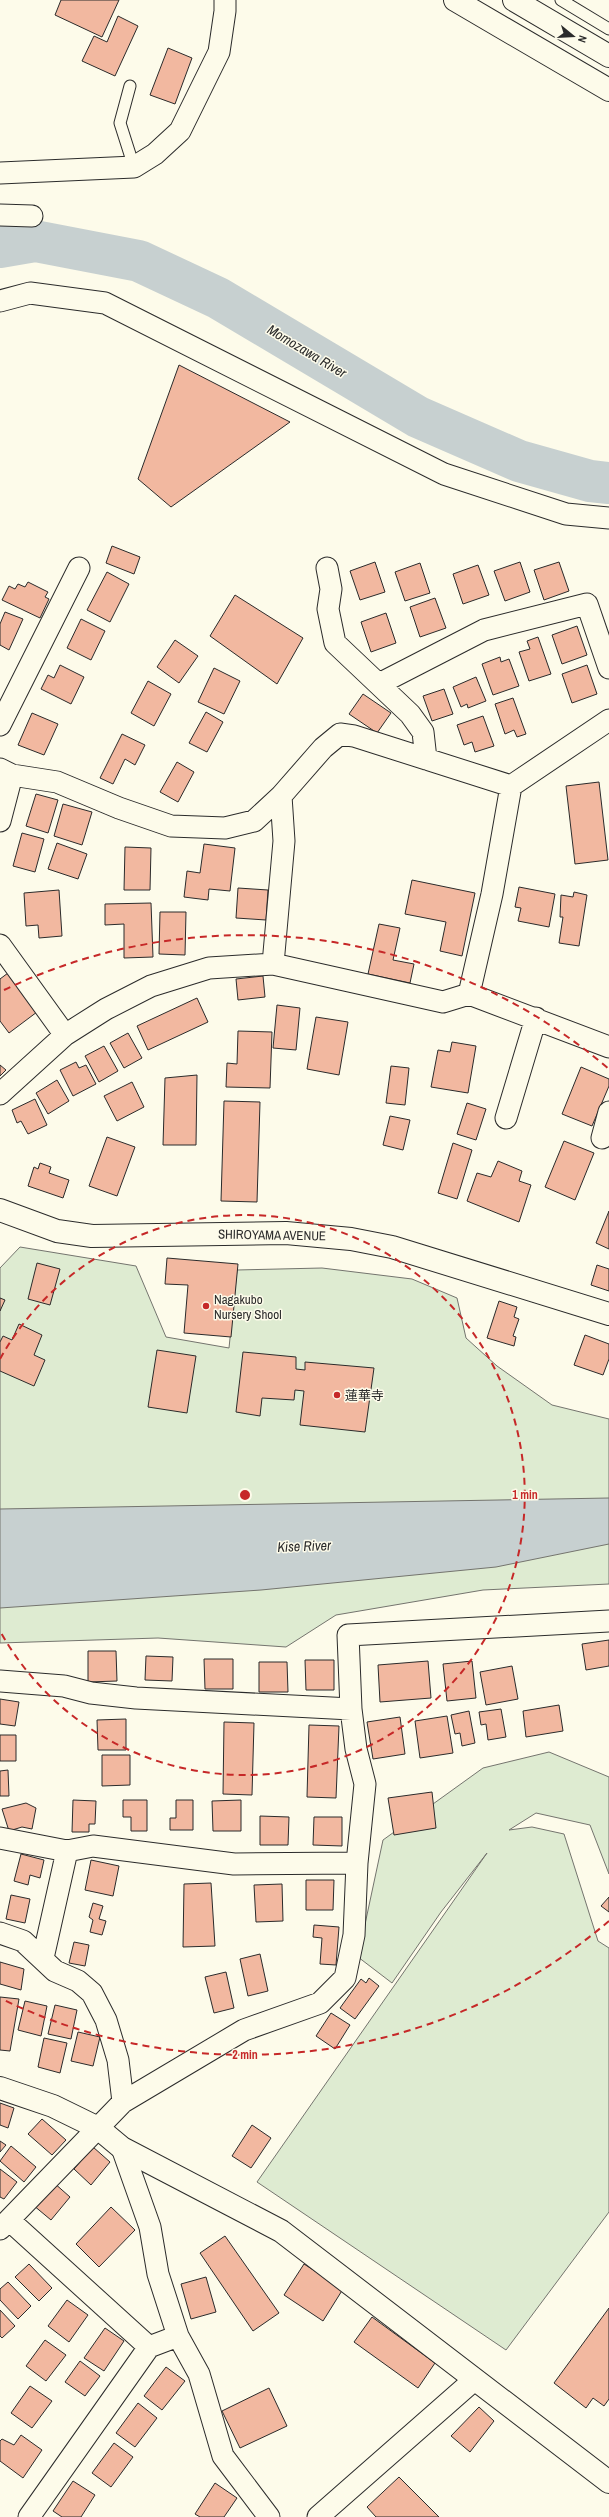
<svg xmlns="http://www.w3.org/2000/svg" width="609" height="2517" viewBox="0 0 609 2517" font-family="'Archivo Narrow','Noto Sans JP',sans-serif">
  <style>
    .green { fill: #deebd1; stroke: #74746e }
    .water { fill: #c7d0d0; stroke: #74746e }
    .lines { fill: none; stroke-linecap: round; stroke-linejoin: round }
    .river { stroke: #c7d0d0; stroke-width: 42 }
    .building { fill: #f2b8a0; stroke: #2b2b2b }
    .lane-casing { stroke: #2b2b2b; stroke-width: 13 }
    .street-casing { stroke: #2b2b2b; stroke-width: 23 }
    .secondary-casing { stroke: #2b2b2b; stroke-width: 24 }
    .highway-casing { stroke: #2b2b2b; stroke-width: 24 }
    .lane { stroke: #fdfbea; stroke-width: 11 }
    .street { stroke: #fdfbea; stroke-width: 21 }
    .secondary { stroke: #fdfbea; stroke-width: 22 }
    .highway { stroke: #fdfbea; stroke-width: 22 }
    .ring { fill: none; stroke: #c62828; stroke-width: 2; stroke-dasharray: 7 5 }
    .poi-dot { fill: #c62828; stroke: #fdfbea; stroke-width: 1.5 }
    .labels { text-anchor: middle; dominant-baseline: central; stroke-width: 3; stroke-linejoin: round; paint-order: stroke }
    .street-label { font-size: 13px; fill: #2b2b2b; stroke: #fdfbea }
    .poi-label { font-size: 13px; fill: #2b2b2b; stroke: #fdfbea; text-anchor: start }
    .water-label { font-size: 14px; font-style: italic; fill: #2b2b2b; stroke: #fdfbea }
    .centre { fill: #c62828; stroke: #fdfbea; stroke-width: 2 }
    .ring-label { font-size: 12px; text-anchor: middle; font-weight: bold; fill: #c62828; stroke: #fdfbea; stroke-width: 3; stroke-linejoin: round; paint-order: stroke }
  </style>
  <rect width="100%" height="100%" fill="#fdfbea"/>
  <!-- green -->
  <path class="green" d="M 20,1247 L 136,1266 L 166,1337 L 229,1348 L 237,1270 L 322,1268 L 412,1279 L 457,1298 L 466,1338 L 497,1366 L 552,1405 L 609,1419 L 609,1584 L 483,1590 L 336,1615 L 286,1647 L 158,1638 L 0,1643 L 0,1268 Z
    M 549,1752 L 609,1777 L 609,1874 L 590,1825 L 536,1813 L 509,1830 L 532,1827 L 564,1834 L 598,1941 L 609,1948 L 609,2212 L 506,2350 L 257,2182 L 487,1853 L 441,1912 L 392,1983 L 358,1957 L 383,1840 L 483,1768 Z"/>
  <!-- water -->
  <path class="water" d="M 609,1498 L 609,1544 L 496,1567 L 261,1590 L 0,1608 L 0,1509 Z"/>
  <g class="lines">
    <!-- river -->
    <path class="river" d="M 0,247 L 35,241 L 139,261 L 218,298 L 418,417 L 519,461 L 590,481 L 609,483"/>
  </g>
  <!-- building -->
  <path class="building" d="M 61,0 L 119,0 L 102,37 L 55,15 Z
    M 118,16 L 138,26 L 115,76 L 82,61 L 94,36 L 107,42 Z
    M 168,48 L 192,58 L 175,104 L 150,95 Z
    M 179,365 L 290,422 L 171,507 L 138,479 Z
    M 112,546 L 140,557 L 134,574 L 106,563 Z
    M 375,562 L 385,592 L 360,600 L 350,571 Z
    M 520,562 L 530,592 L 505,601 L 494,571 Z
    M 559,562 L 569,591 L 544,600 L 534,570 Z
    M 420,563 L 430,593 L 405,601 L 395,572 Z
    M 478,565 L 489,595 L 463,604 L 453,574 Z
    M 107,572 L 129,584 L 110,622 L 87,610 Z
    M 28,582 L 48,592 L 45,597 L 49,599 L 40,618 L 2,600 L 9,586 L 15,589 L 18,584 L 25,587 Z
    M 235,595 L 303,638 L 277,684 L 210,636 Z
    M 435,598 L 446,628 L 420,637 L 410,607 Z
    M 5,612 L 23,619 L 9,650 L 0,645 L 0,624 Z
    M 386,613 L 396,643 L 371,652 L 361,622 Z
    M 81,619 L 105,631 L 91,660 L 67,648 Z
    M 577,626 L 587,655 L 562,664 L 552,635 Z
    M 538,637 L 551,674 L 529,681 L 519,652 L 530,649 L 527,641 Z
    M 175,640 L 198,656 L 179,683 L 157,667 Z
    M 500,657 L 501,662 L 509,659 L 519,686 L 493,695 L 482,664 Z
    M 60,665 L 84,677 L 71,704 L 41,689 L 48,675 L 54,678 Z
    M 587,665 L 597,694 L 572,703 L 562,674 Z
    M 214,668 L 240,681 L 224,714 L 198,702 Z
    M 476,677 L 486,701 L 468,708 L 467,704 L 461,707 L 453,687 Z
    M 148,681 L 171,694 L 154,726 L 131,713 Z
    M 444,689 L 453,714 L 432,721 L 423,696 Z
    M 363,694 L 391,713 L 377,733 L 349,714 Z
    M 513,698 L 526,734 L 517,737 L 514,730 L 505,734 L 495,704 Z
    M 206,712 L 223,722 L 207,752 L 189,743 Z
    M 32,713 L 58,724 L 44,755 L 18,745 Z
    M 483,716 L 494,746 L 475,752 L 472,742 L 464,745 L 457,725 Z
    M 122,734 L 145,745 L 135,765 L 125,759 L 113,784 L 100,778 Z
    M 177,762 L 194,772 L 178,802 L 160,792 Z
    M 599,782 L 608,860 L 575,864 L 566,786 Z
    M 36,794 L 58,800 L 48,833 L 26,826 Z
    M 63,804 L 92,812 L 82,845 L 54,836 Z
    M 22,833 L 44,839 L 35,872 L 13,866 Z
    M 57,843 L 87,854 L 78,879 L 48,869 Z
    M 204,844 L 235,848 L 230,891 L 209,889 L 208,900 L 184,897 L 187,871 L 200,873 Z
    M 125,847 L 151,848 L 150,890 L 124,890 Z
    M 412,880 L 475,893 L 462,956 L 440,951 L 446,922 L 405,914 Z
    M 519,887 L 555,894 L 549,927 L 518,921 L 521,908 L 515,907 Z
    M 238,888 L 268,890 L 266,920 L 236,918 Z
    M 59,890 L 62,936 L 39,938 L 38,925 L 26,926 L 24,893 Z
    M 574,892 L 587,895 L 579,946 L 559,943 L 563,917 L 560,917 L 561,895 L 573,897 Z
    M 151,903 L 153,957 L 124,958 L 124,924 L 105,925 L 105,904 Z
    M 160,912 L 186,912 L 185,955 L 159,954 Z
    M 379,924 L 400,928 L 393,960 L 414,964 L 410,983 L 368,974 Z
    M 8,973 L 37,1012 L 9,1033 L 0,1021 L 0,979 Z
    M 263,976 L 265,997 L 238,1000 L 236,979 Z
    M 197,998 L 208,1022 L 148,1050 L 137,1026 Z
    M 277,1005 L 300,1008 L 296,1050 L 273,1048 Z
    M 316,1017 L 348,1022 L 339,1075 L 307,1069 Z
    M 238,1031 L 272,1032 L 270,1088 L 226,1087 L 227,1063 L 237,1064 Z
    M 128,1033 L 142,1058 L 124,1068 L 110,1043 Z
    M 452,1042 L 476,1046 L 468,1093 L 431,1087 L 438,1050 L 450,1052 Z
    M 104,1046 L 118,1071 L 99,1082 L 85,1056 Z
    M 76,1062 L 79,1068 L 86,1065 L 96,1084 L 73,1096 L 60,1070 Z
    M 0,1065 L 6,1070 L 0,1076 Z
    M 391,1066 L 409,1068 L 405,1105 L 386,1103 Z
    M 581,1067 L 609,1079 L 609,1086 L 592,1126 L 562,1114 Z
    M 197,1075 L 196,1145 L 163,1145 L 165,1078 Z
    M 57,1080 L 69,1101 L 48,1114 L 36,1093 Z
    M 132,1082 L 144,1107 L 117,1121 L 104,1096 Z
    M 35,1099 L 47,1125 L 28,1134 L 21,1121 L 17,1123 L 12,1110 Z
    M 224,1101 L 260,1102 L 257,1202 L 221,1201 Z
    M 467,1103 L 486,1109 L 476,1140 L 457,1134 Z
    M 390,1116 L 410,1120 L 403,1150 L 383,1145 Z
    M 107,1137 L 135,1147 L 117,1196 L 89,1186 Z
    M 564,1141 L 594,1153 L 575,1200 L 545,1187 Z
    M 453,1143 L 472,1150 L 457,1199 L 438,1193 Z
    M 498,1161 L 522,1171 L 519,1181 L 531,1185 L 519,1222 L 467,1201 L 477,1173 L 491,1177 Z
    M 40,1163 L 51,1167 L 49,1173 L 69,1180 L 63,1198 L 28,1186 L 34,1167 L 38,1169 Z
    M 609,1211 L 609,1249 L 596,1243 Z
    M 167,1258 L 238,1264 L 231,1337 L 184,1333 L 188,1285 L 165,1284 Z
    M 37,1263 L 60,1269 L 50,1305 L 28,1299 Z
    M 597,1265 L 609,1269 L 609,1291 L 591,1285 Z
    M 0,1298 L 5,1300 L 0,1311 Z
    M 499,1301 L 517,1307 L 514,1317 L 519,1319 L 513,1336 L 516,1337 L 514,1346 L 487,1338 Z
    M 19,1324 L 42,1335 L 34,1355 L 45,1360 L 34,1386 L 0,1371 L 0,1342 L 3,1336 L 12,1340 Z
    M 585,1335 L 609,1344 L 609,1359 L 603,1375 L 574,1365 Z
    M 157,1350 L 196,1356 L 187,1413 L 148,1407 Z
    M 243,1352 L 296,1357 L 296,1369 L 305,1370 L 305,1362 L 374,1368 L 365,1432 L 300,1425 L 304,1391 L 295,1390 L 294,1400 L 262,1398 L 260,1416 L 236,1412 Z
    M 609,1640 L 609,1666 L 586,1670 L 582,1644 Z
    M 88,1651 L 116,1651 L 117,1681 L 88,1682 Z
    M 146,1656 L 173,1657 L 172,1681 L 145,1680 Z
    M 204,1659 L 233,1659 L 233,1689 L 205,1689 Z
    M 305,1660 L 334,1660 L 334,1690 L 306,1690 Z
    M 428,1661 L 431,1698 L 380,1702 L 378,1665 Z
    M 472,1661 L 476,1698 L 447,1701 L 443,1664 Z
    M 259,1662 L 287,1662 L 288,1692 L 259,1692 Z
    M 512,1666 L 518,1699 L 486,1705 L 480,1672 Z
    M 0,1699 L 19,1702 L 15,1726 L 0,1724 Z
    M 559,1705 L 563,1731 L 526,1737 L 523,1711 Z
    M 501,1709 L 506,1737 L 488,1740 L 486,1724 L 481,1725 L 479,1712 Z
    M 469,1711 L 475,1743 L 462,1746 L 460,1733 L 455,1734 L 451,1715 Z
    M 447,1716 L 453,1753 L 420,1758 L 415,1721 Z
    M 400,1717 L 405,1754 L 373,1759 L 367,1722 Z
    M 126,1719 L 126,1750 L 98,1750 L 97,1720 Z
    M 224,1722 L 254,1723 L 252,1795 L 223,1794 Z
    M 309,1725 L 339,1726 L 336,1798 L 307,1797 Z
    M 0,1735 L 16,1735 L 16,1761 L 0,1761 Z
    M 102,1755 L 130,1755 L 130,1785 L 102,1786 Z
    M 8,1770 L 9,1796 L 0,1796 L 0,1771 Z
    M 432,1792 L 436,1828 L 394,1835 L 388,1798 Z
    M 73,1800 L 96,1801 L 95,1824 L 89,1824 L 89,1832 L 72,1832 Z
    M 123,1800 L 147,1800 L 147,1831 L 131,1831 L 131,1817 L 123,1817 Z
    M 176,1800 L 193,1800 L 193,1830 L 170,1830 L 170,1818 L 176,1818 Z
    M 241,1800 L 241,1831 L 213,1831 L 212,1801 Z
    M 26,1803 L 36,1808 L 32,1829 L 22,1827 L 9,1831 L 2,1809 Z
    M 260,1816 L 289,1817 L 288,1845 L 260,1845 Z
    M 314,1817 L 342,1817 L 342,1846 L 313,1845 Z
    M 21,1854 L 44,1860 L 40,1878 L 30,1875 L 28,1885 L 14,1881 Z
    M 91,1860 L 119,1866 L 113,1896 L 85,1890 Z
    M 306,1880 L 334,1880 L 333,1910 L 306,1910 Z
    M 211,1883 L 215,1946 L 183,1947 L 184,1884 Z
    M 282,1884 L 283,1921 L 256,1922 L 254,1885 Z
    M 11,1895 L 30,1899 L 25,1923 L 6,1919 Z
    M 609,1897 L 609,1912 L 601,1906 Z
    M 93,1903 L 103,1906 L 99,1919 L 106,1921 L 102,1935 L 90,1932 L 93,1920 L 89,1917 Z
    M 314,1925 L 339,1927 L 336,1965 L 320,1964 L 322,1938 L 313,1937 Z
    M 74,1942 L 89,1945 L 85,1966 L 69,1963 Z
    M 260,1954 L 268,1991 L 248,1996 L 240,1959 Z
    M 0,1962 L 24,1969 L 21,1990 L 0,1984 Z
    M 226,1972 L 234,2008 L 214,2013 L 205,1977 Z
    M 369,1978 L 379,1986 L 355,2019 L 340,2008 L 361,1979 L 366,1983 Z
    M 0,1997 L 19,1999 L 10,2051 L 0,2050 Z
    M 25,2001 L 47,2006 L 41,2036 L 18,2030 Z
    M 55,2005 L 77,2010 L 71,2039 L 48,2034 Z
    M 331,2013 L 350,2025 L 335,2049 L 316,2036 Z
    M 78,2032 L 100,2037 L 93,2066 L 71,2061 Z
    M 44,2038 L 67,2043 L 60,2073 L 38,2067 Z
    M 0,2103 L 14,2108 L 8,2128 L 0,2125 Z
    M 42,2119 L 66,2140 L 52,2155 L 28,2134 Z
    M 252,2125 L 271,2138 L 251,2168 L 232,2156 Z
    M 0,2141 L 6,2145 L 0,2152 Z
    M 11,2146 L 36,2167 L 24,2182 L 0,2161 Z
    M 93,2147 L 110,2162 L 91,2185 L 74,2169 Z
    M 0,2169 L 17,2182 L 4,2199 L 0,2197 Z
    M 53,2182 L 70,2197 L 51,2220 L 33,2205 Z
    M 111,2207 L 135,2230 L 99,2267 L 76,2244 Z
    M 225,2236 L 279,2313 L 253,2331 L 200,2253 Z
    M 29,2264 L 52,2288 L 39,2301 L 15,2277 Z
    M 304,2264 L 343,2289 L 323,2321 L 284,2295 Z
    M 206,2277 L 216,2312 L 191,2319 L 181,2284 Z
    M 8,2282 L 31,2306 L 18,2319 L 0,2300 L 0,2289 Z
    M 67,2300 L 88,2315 L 69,2342 L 48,2326 Z
    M 609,2308 L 609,2399 L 604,2406 L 593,2398 L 586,2408 L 554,2383 Z
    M 0,2310 L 15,2326 L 2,2338 L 0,2336 Z
    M 372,2317 L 435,2363 L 418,2388 L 354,2342 Z
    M 105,2328 L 124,2341 L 104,2371 L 84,2358 Z
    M 45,2340 L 66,2355 L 46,2381 L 26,2366 Z
    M 80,2361 L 100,2376 L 85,2396 L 65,2382 Z
    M 166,2367 L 185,2381 L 162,2410 L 144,2396 Z
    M 30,2386 L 52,2401 L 32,2428 L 11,2413 Z
    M 269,2388 L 287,2426 L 240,2448 L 222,2411 Z
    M 138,2403 L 157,2418 L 135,2447 L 116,2433 Z
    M 479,2407 L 494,2421 L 470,2452 L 451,2436 Z
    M 21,2435 L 42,2450 L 23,2478 L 0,2461 L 0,2441 L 2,2439 L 14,2445 Z
    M 114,2443 L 133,2457 L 111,2487 L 92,2473 Z
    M 399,2477 L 439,2517 L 376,2517 L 367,2507 Z
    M 73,2481 L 95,2495 L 81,2517 L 62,2517 L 53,2511 Z
    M 215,2483 L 237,2498 L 224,2517 L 200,2517 L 195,2514 Z"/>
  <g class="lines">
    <!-- lane casing -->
    <g class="lane-casing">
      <path id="lane" d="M 561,0 L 609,29
        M 130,86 L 120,123 L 134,167"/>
    </g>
    <!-- street casing -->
    <g class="street-casing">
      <path id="street" d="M 0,173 L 134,167 L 155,154 L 180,131 L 219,52 L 225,11 L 225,0
        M 0,215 L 32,216
        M 0,301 L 30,293 L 105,303 L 444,474 L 566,514 L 609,518
        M 327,568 L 331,589 L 328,609 L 335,643 L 410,714 L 423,732 L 426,759
        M 379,684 L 484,630 L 587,604 L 609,668
        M 0,725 L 79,568
        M 0,769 L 12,775 L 57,782 L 119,808 L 171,826 L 225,828 L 254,821 L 281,796 L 323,748 L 340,734 L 354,736 L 511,786
        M 0,821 L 12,775
        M 0,945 L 65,1035
        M 273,964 L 284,841 L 281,796
        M 469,994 L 492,894 L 511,786 L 609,720
        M 0,1094 L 65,1035 L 106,1009 L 151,986 L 209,968 L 273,964 L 443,1002 L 469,994 L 609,1047
        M 506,1118 L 536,1018
        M 602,1138 L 609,1112
        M 0,1681 L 64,1686 L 91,1693 L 136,1698 L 351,1709
        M 0,1838 L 67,1851
        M 0,1933 L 23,1941 L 55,1971 L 78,1981 L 92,1993 L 106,2020 L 118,2060 L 123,2102
        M 43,1958 L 67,1851 L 93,1846 L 234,1864 L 357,1863
        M 122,2148 L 150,2227 L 158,2274 L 178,2336 L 199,2374 L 223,2456 L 269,2517
        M 9,2220 L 149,2347
        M 0,2229 L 123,2102 L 244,2030 L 320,2003 L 345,1978 L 354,1935 L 357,1863 L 365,1784 L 356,1749 L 351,1709 L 348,1635 L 609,1621
        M 29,2517 L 149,2347 L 178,2336
        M 318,2517 L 474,2380"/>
    </g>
    <!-- secondary casing -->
    <g class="secondary-casing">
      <path id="secondary" d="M 0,1210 L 57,1231 L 92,1236 L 286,1233 L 351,1239 L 392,1247 L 609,1314
        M 0,2088 L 53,2106 L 98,2128 L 122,2148 L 281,2231 L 609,2482"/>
    </g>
    <!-- highway casing -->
    <g class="highway-casing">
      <path id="highway" d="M 455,0 L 609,90
        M 514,0 L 609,56"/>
    </g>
    <!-- lane -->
    <use href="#lane" class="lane"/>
    <!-- street -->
    <use href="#street" class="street"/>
    <!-- secondary -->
    <use href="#secondary" class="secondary"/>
    <!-- highway -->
    <use href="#highway" class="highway"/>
  </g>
  <!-- distance rings -->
  <g class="ring">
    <path d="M0 1359A280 280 0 1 1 0 1631"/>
    <path d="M609 1921A560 560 0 0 1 4 2000M4 990A560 560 0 0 1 609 1069"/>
  </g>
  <!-- markers -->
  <g class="poi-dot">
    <circle cx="206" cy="1306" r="4"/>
    <circle cx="337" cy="1395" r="4"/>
  </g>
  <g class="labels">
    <!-- street labels -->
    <g class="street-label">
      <text transform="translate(272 1235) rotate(1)">SHIROYAMA AVENUE</text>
    </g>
    <!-- poi labels -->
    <g class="poi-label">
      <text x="214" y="1299">Nagakubo<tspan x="214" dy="15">Nursery Shool</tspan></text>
      <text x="345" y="1395">蓮華寺</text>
    </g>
    <!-- water labels -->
    <g class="water-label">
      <text transform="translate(307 351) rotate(31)">Momozawa River</text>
      <text transform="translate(304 1546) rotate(-2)">Kise River</text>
    </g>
  </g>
  <circle cx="245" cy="1495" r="6" class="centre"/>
  <g class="ring-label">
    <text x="525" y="1499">1 min</text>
    <text x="245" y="2059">2 min</text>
  </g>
  <!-- north arrow -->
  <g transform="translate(573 36) rotate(108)" stroke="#fdfbea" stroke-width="3" paint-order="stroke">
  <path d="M0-3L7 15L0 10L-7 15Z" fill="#2b2b2b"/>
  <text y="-6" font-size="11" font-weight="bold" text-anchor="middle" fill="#2b2b2b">N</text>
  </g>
</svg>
